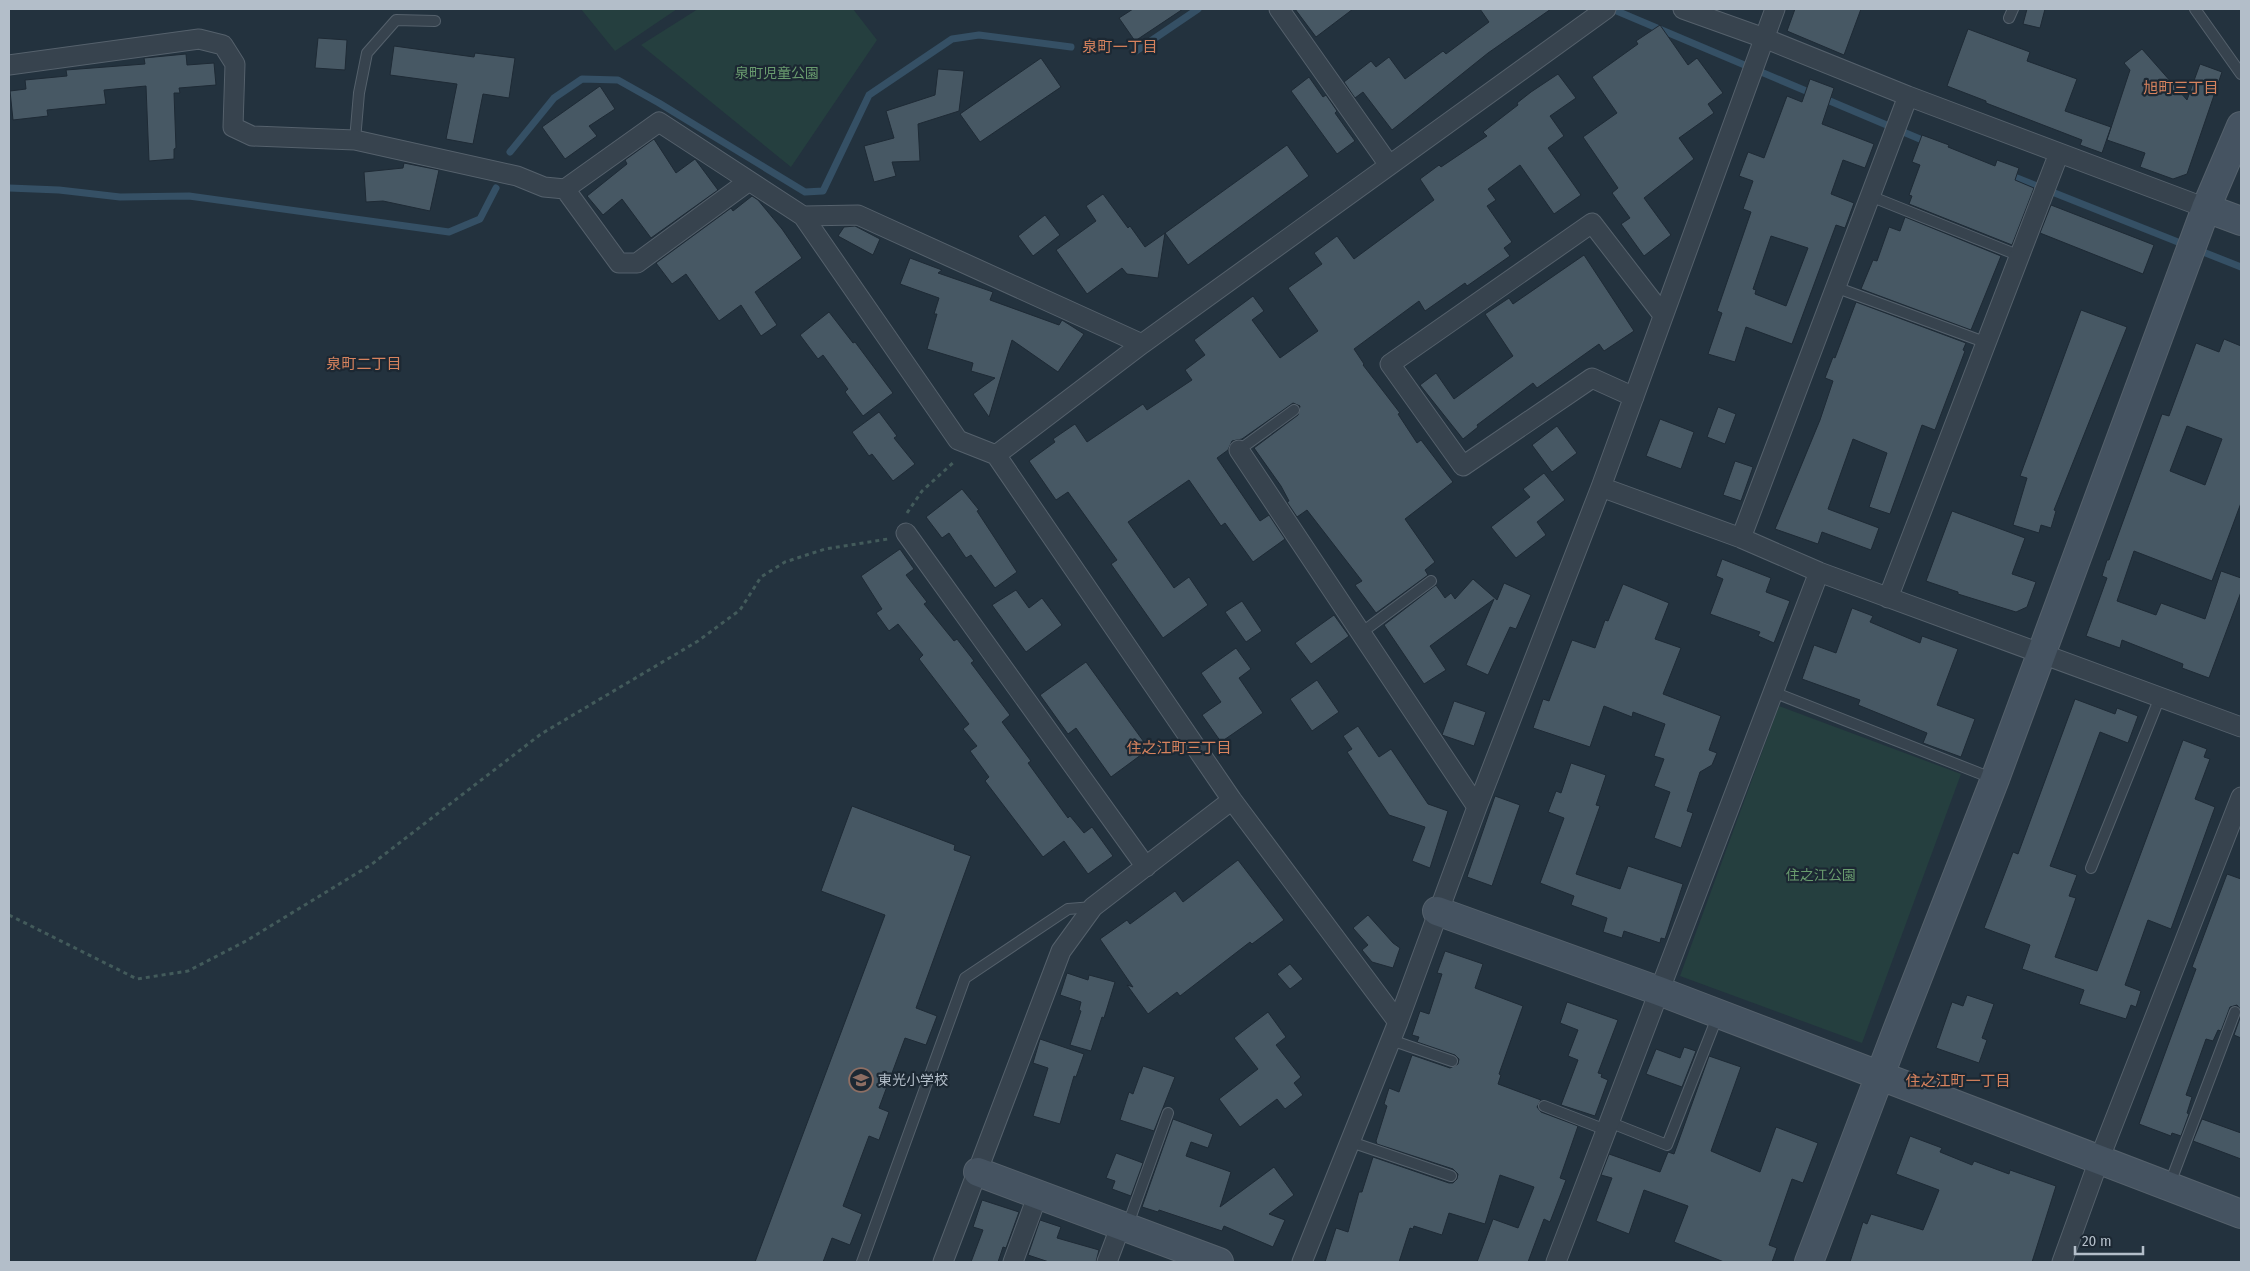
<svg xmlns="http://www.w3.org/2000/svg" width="2250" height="1271" viewBox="0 0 2250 1271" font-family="'Fira Sans Condensed','Noto Sans JP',sans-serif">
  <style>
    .green { fill: #253f3f }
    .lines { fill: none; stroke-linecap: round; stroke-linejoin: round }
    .stream { stroke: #355065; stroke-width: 7 }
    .building { fill: #475864; stroke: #1e2a35; fill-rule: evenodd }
    .lane-casing { stroke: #55616c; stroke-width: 12 }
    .street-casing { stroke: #55616c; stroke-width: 21 }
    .secondary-casing { stroke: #55616c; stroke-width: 30 }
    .path { stroke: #435b5b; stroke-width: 3; stroke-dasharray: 4 4; stroke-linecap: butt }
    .lane { stroke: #37434e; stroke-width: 10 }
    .street { stroke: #37434e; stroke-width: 19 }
    .secondary { stroke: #455361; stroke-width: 28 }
    .labels { text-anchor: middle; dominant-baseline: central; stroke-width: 4.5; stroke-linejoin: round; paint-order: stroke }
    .park-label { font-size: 14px; fill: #699b6e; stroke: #1c2833 }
    .poi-label { font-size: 14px; fill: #b3bec9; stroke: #1c2833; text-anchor: start }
    .neighbourhood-label { font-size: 15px; fill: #d8835e; stroke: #1c2833 }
  </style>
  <rect width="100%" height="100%" fill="#23323e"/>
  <!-- green -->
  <path class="green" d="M 581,9 L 677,9 L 615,51 Z
    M 698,9 L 853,9 L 877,40 L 791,167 L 641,45 Z
    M 1779,706 L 1961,774 L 1862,1043 L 1680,976 Z"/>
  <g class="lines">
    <!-- stream -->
    <path class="stream" d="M 1612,9 L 1927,142
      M 1136,51 L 1198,9
      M 510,152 L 554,98 L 582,79 L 618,80 L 659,103 L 805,192 L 823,191 L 869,95 L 952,39 L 979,35 L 1071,47
      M 2007,174 L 2188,246
      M 9,188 L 59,190 L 120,197 L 189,196 L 449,232 L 480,219 L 496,188
      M 2198,250 L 2241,267"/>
  </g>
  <!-- building -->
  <path class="building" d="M 1133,9 L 1183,9 L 1135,41 L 1119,18 Z
    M 1295,9 L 1353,9 L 1316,37 Z
    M 1480,9 L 1551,9 L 1488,53 L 1392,130 L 1363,92 L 1355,98 L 1344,82 L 1371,61 L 1376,67 L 1389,57 L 1405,79 L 1443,51 L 1446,54 L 1489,22 Z
    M 1795,9 L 1861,9 L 1844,55 L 1787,31 Z
    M 2027,9 L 2045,9 L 2040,28 L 2023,24 Z
    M 1660,25 L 1688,65 L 1697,58 L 1723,93 L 1708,104 L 1714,113 L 1679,138 L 1694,159 L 1644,198 L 1671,235 L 1644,256 L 1621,224 L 1630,218 L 1612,193 L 1618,188 L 1583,137 L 1617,113 L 1592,77 L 1638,44 L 1636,41 Z
    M 1968,29 L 2030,52 L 2027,61 L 2077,79 L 2065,111 L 2111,127 L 2102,153 L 2080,145 L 2082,140 L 1986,103 L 1986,101 L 1947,86 Z
    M 318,38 L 347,40 L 345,70 L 315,68 Z
    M 394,46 L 474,57 L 475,53 L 515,58 L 509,98 L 483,94 L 473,144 L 446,139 L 457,84 L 390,75 Z
    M 2142,49 L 2187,100 L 2200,64 L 2222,72 L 2187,174 L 2173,179 L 2140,167 L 2145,153 L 2107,140 L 2130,70 L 2124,63 Z
    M 186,54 L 187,65 L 214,63 L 216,85 L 179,88 L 180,93 L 174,93 L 176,148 L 174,149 L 174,159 L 149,161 L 146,86 L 104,90 L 106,104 L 47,110 L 48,116 L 13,120 L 10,91 L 26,89 L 25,80 L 67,76 L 66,70 L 145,64 L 144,58 Z
    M 1041,58 L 1061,87 L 980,142 L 960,114 Z
    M 938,69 L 964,71 L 959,111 L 918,124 L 920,161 L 892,162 L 896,176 L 874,182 L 864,146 L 894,138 L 886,111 L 935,95 Z
    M 1558,74 L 1576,98 L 1550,116 L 1564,136 L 1548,148 L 1581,195 L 1554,214 L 1520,165 L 1488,189 L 1496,200 L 1487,206 L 1512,242 L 1504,248 L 1510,256 L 1467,286 L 1465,283 L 1425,311 L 1419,301 L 1354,349 L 1364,364 L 1363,365 L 1400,413 L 1398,414 L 1417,443 L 1421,440 L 1453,482 L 1405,519 L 1435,562 L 1425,570 L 1428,575 L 1376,613 L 1355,585 L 1362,581 L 1307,510 L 1297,517 L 1287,502 L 1289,501 L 1281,486 L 1254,448 L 1298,415 L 1300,406 L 1293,403 L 1242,439 L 1232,441 L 1228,450 L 1217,458 L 1260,521 L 1269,515 L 1285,539 L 1253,562 L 1225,523 L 1221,526 L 1189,480 L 1128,522 L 1174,588 L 1189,577 L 1208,605 L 1163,638 L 1111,564 L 1117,560 L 1068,492 L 1056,500 L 1029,461 L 1055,442 L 1053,439 L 1075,424 L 1087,442 L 1143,404 L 1147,410 L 1192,380 L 1185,370 L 1205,355 L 1194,340 L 1253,296 L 1264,311 L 1252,320 L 1280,358 L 1318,331 L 1288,288 L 1322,264 L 1314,253 L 1337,236 L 1354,259 L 1434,200 L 1420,179 L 1439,165 L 1441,167 L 1487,136 L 1483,132 L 1518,105 L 1517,103 L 1531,92 Z
    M 1309,77 L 1323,97 L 1326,95 L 1337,111 L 1335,113 L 1355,141 L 1337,154 L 1291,91 Z
    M 1810,79 L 1834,88 L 1822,124 L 1874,144 L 1865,168 L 1843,160 L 1831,194 L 1854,203 L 1845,228 L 1836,225 L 1792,344 L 1746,327 L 1735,362 L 1708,354 L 1722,313 L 1717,311 L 1751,212 L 1743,209 L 1753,181 L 1739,176 L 1748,152 L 1764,158 L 1787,96 L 1802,102 ZM 1771,236 L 1808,248 L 1786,306 L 1755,294 L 1756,290 L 1753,289 Z
    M 600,86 L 615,109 L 589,126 L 597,136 L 565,159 L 542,127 Z
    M 1922,135 L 1949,145 L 1948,147 L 1995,166 L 1997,160 L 2019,168 L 2015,180 L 2034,188 L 2012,245 L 1909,204 L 1912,196 L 1909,195 L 1920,165 L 1912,162 Z
    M 654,139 L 676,173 L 695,159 L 718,190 L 651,238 L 622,199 L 603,215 L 587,196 L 627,164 L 625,160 Z
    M 1287,145 L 1309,176 L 1188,265 L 1165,233 Z
    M 404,163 L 439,170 L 430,211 L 383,201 L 366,202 L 364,172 L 403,168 Z
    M 1103,194 L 1128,228 L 1130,226 L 1145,247 L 1165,233 L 1158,278 L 1127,274 L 1122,268 L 1087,294 L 1056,250 L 1096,221 L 1086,206 Z
    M 752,196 L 758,200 L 782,229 L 802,258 L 755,292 L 777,325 L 761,336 L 741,305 L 719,321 L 686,274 L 672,284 L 656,263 L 731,208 L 733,211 Z
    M 2051,205 L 2154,245 L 2143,274 L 2040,233 Z
    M 1045,215 L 1060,235 L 1033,256 L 1018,236 Z
    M 1905,217 L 2001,256 L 1971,330 L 1861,289 L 1873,260 L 1877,261 L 1889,227 L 1900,231 Z
    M 855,226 L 880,239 L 873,255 L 838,236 L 844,227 Z
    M 1584,255 L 1634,331 L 1604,351 L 1599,344 L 1537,388 L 1533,383 L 1477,425 L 1478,427 L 1463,439 L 1420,385 L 1436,373 L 1454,399 L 1513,356 L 1485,314 L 1509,298 L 1513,304 Z
    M 910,258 L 942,270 L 938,273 L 993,292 L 990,300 L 1059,325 L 1062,320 L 1084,334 L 1058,372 L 1012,340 L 989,417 L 973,394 L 995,378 L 971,371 L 973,363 L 927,349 L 937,314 L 934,314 L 939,298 L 900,284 Z
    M 1856,302 L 1966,343 L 1963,350 L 1965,351 L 1935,430 L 1922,425 L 1890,514 L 1869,507 L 1887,453 L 1853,439 L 1828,509 L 1879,528 L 1871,550 L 1822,532 L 1818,544 L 1775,529 L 1820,420 L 1833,381 L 1825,378 L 1833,357 L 1835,358 Z
    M 2081,310 L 2127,327 L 2054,510 L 2056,511 L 2051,528 L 2041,525 L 2039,533 L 2013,525 L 2027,478 L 2020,476 Z
    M 829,312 L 853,343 L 855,342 L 893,393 L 863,416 L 845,392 L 848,389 L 823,355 L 818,359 L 800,335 Z
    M 2224,339 L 2241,346 L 2241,503 L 2212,581 L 2134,551 L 2117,601 L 2156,615 L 2161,603 L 2205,619 L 2221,571 L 2241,578 L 2241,592 L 2209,678 L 2182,668 L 2183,664 L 2122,640 L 2120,648 L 2086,636 L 2107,578 L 2102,576 L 2107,560 L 2109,560 L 2162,414 L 2169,416 L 2196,343 L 2219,352 ZM 2187,426 L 2222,439 L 2205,485 L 2170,471 Z
    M 1718,407 L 1736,414 L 1725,444 L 1707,437 Z
    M 879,412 L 897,436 L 894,438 L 915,464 L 893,481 L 872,454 L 869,456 L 852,432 Z
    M 1660,419 L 1694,432 L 1681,469 L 1646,456 Z
    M 1557,426 L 1577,453 L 1552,472 L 1532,445 Z
    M 1735,461 L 1753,467 L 1741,501 L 1723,495 Z
    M 1544,473 L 1565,500 L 1537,522 L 1546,535 L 1516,558 L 1491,527 L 1530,497 L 1523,489 Z
    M 962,489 L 979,510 L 977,511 L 1017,572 L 995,588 L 971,555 L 966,558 L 949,533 L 942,538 L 926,517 Z
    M 1952,511 L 2025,538 L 2012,574 L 2036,582 L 2027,607 L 2016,612 L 1958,594 L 1958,592 L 1926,581 Z
    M 900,549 L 914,569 L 906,575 L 927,602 L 924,604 L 954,641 L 957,639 L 974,661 L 971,663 L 1010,715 L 1002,722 L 1031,761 L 1028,763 L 1068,818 L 1070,816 L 1084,833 L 1092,827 L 1113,856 L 1088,874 L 1064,841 L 1043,857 L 985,781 L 989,777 L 970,751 L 977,746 L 963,729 L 969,724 L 919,659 L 923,655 L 898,624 L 889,631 L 876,613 L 882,609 L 861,576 Z
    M 1722,559 L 1771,578 L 1766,592 L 1790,601 L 1774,643 L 1758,636 L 1760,632 L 1710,614 L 1723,579 L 1716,576 Z
    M 1473,579 L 1497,600 L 1504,583 L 1531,595 L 1516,629 L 1510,627 L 1488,675 L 1466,665 L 1494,599 L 1430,646 L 1446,670 L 1424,684 L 1384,625 L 1436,585 L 1445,598 L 1451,593 L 1455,599 Z
    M 1623,584 L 1669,603 L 1655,639 L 1681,648 L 1663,694 L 1721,716 L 1709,750 L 1717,753 L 1712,765 L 1700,772 L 1687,811 L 1693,813 L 1681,848 L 1654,838 L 1670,792 L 1654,786 L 1664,759 L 1654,756 L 1665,724 L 1633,712 L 1632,717 L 1604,706 L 1590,747 L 1533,728 L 1543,699 L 1549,701 L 1572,640 L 1595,648 L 1605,620 L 1608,621 Z
    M 1016,590 L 1029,608 L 1042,598 L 1062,625 L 1026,652 L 992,605 Z
    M 1242,601 L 1262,631 L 1246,642 L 1225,612 Z
    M 1852,608 L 1873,616 L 1870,622 L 1920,643 L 1922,636 L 1958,649 L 1937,705 L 1975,719 L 1961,757 L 1923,743 L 1927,733 L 1858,705 L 1860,700 L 1802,679 L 1814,645 L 1836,653 Z
    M 1334,615 L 1349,636 L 1311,664 L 1295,643 Z
    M 1236,648 L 1251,669 L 1239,678 L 1263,713 L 1221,742 L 1202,715 L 1221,702 L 1201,673 Z
    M 1086,662 L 1149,749 L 1111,777 L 1076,728 L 1068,734 L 1040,695 Z
    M 1317,680 L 1339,712 L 1312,731 L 1290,699 Z
    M 2075,699 L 2115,714 L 2117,708 L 2138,716 L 2128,743 L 2100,732 L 2050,866 L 2077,875 L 2069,896 L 2076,898 L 2055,957 L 2097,971 L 2183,740 L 2207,749 L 2204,757 L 2210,759 L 2195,799 L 2215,807 L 2171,929 L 2148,920 L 2125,985 L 2141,991 L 2136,1007 L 2131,1005 L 2126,1019 L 2079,1004 L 2084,990 L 2022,969 L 2030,945 L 1984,928 L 2013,852 L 2018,854 Z
    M 1454,701 L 1486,712 L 1474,746 L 1442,735 Z
    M 1358,726 L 1379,757 L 1391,749 L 1428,804 L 1448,811 L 1430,868 L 1412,861 L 1425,827 L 1389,815 L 1347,752 L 1352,749 L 1343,736 Z
    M 1571,763 L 1606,775 L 1596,805 L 1600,806 L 1576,874 L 1620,889 L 1628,866 L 1683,884 L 1665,939 L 1661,938 L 1660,943 L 1624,931 L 1622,938 L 1603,932 L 1607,918 L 1571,905 L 1574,896 L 1540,883 L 1564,818 L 1548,812 L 1556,791 L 1561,793 Z
    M 1495,796 L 1520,805 L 1492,886 L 1467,877 Z
    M 852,806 L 955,845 L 954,850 L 971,856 L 916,1008 L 937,1016 L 926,1045 L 905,1038 L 879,1108 L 889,1112 L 879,1140 L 869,1136 L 843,1206 L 862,1214 L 850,1245 L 832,1238 L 823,1262 L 755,1262 L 885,915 L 821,891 Z
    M 1238,860 L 1284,920 L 1252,944 L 1250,942 L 1180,996 L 1177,992 L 1148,1014 L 1127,985 L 1133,987 L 1100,939 L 1127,920 L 1130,924 L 1175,891 L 1183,902 Z
    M 2227,874 L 2241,879 L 2241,1010 L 2237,1005 L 2230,1007 L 2221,1031 L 2218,1030 L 2213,1041 L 2206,1039 L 2186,1095 L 2192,1097 L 2187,1113 L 2189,1114 L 2181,1136 L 2172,1133 L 2171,1136 L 2139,1124 L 2196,969 L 2192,967 Z
    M 1368,915 L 1393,943 L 1400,948 L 1393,968 L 1372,962 L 1362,950 L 1368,945 L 1353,928 Z
    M 1445,951 L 1483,964 L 1475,988 L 1523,1006 L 1499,1074 L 1501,1075 L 1498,1084 L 1541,1100 L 1537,1107 L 1541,1112 L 1578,1126 L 1560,1178 L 1566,1180 L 1550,1222 L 1544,1219 L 1528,1262 L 1477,1262 L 1493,1219 L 1518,1228 L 1534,1187 L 1500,1175 L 1485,1224 L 1449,1213 L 1442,1235 L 1414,1226 L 1413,1229 L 1410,1228 L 1399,1262 L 1325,1262 L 1336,1228 L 1348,1232 L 1359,1192 L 1362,1192 L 1373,1157 L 1449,1183 L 1453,1183 L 1457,1179 L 1458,1174 L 1453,1169 L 1377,1144 L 1376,1141 L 1387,1106 L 1384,1104 L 1389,1088 L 1399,1092 L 1412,1055 L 1450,1068 L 1458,1064 L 1459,1059 L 1455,1055 L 1417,1042 L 1419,1037 L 1412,1035 L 1420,1011 L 1429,1014 L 1442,974 L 1437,973 Z
    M 1290,964 L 1303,979 L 1290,989 L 1277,974 Z
    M 1067,973 L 1088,980 L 1089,975 L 1115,982 L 1104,1018 L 1102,1017 L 1091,1051 L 1070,1045 L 1081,1011 L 1079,1010 L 1081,1002 L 1060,995 Z
    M 1967,995 L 1994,1004 L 1982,1038 L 1987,1040 L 1979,1063 L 1936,1048 L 1952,1002 L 1963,1006 Z
    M 1567,1002 L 1618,1020 L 1598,1073 L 1602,1074 L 1601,1077 L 1608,1080 L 1595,1116 L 1561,1105 L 1578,1060 L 1568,1056 L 1578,1030 L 1560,1023 Z
    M 1268,1012 L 1286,1037 L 1276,1045 L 1301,1077 L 1294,1083 L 1303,1095 L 1285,1109 L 1277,1099 L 1240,1127 L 1219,1099 L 1258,1069 L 1234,1038 Z
    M 2241,1015 L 2241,1038 L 2234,1035 Z
    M 1040,1039 L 1084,1054 L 1076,1077 L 1074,1076 L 1060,1124 L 1033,1116 L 1048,1068 L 1033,1063 Z
    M 1684,1047 L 1696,1051 L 1682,1087 L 1646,1074 L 1656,1049 L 1680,1058 Z
    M 1709,1056 L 1741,1067 L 1711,1151 L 1760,1172 L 1776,1127 L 1818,1143 L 1803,1183 L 1792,1179 L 1769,1245 L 1777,1248 L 1772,1262 L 1724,1262 L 1674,1242 L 1688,1206 L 1644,1190 L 1629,1234 L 1596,1221 L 1612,1178 L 1601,1175 L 1609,1154 L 1660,1172 L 1668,1152 L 1674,1154 Z
    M 1143,1066 L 1175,1077 L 1154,1131 L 1120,1120 L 1129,1092 L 1133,1094 Z
    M 1173,1119 L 1213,1134 L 1208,1148 L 1191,1142 L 1186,1156 L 1231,1172 L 1220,1207 L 1274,1167 L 1294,1195 L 1269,1214 L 1285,1220 L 1273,1247 L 1224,1226 L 1222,1231 L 1159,1210 L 1158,1212 L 1142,1207 Z
    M 2202,1119 L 2241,1133 L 2241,1159 L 2193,1141 Z
    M 1910,1136 L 1942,1148 L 1940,1152 L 1972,1165 L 1974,1161 L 2009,1174 L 2010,1170 L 2056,1186 L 2032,1262 L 1850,1262 L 1863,1222 L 1867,1224 L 1871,1214 L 1923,1230 L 1939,1190 L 1896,1174 Z
    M 1116,1153 L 1143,1163 L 1131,1196 L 1112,1189 L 1115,1181 L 1106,1178 Z
    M 982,1200 L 1019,1212 L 1006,1248 L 1003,1247 L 998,1262 L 971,1262 L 983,1230 L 973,1227 Z
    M 1040,1220 L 1061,1227 L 1057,1238 L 1099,1250 L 1096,1262 L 1049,1262 L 1028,1255 Z"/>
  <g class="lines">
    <!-- lane casing -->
    <g class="lane-casing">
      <path id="lane" d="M 2195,9 L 2241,74
        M 2009,18 L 2013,9
        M 355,140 L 359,93 L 367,53 L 396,20 L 435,21
        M 1870,196 L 2020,256
        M 1835,287 L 1987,343
        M 1239,450 L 1294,410
        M 1361,633 L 1431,581
        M 1773,692 L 1994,779
        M 2091,868 L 2160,697
        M 1391,1040 L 1452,1061
        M 1544,1106 L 1606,1130
        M 1609,1122 L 1667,1145 L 1718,1015
        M 1351,1142 L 1451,1176
        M 2169,1186 L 2235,1012
        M 1127,1227 L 1168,1113
        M 862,1262 L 965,978 L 1068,909 L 1093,907"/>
    </g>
    <!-- street casing -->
    <g class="street-casing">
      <path id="street" d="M 1279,9 L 1389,165
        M 1683,9 L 1764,38 L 1908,96 L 2206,208
        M 9,65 L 199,39 L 223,45 L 235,64 L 233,127 L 252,136 L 355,140 L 517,176 L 544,187 L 565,189 L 659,122 L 803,216 L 858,215 L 1142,344
        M 565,189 L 619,263 L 637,263 L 749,181
        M 803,216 L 958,440 L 996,455 L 1232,800 L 1398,1022
        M 1634,397 L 1592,378 L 1463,466 L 1390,364 L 1592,223 L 1663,315
        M 1239,450 L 1477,807
        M 996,455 L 1142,344 L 1606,9
        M 1601,487 L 1741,538 L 1819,572 L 2241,727
        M 906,533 L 1146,867
        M 1741,538 L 1908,96
        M 1888,598 L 2059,153
        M 943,1262 L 1061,951 L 1093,907 L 1232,800
        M 1013,1262 L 1038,1194
        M 1107,1262 L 1121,1225
        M 1302,1262 L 1398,1022 L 1477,807 L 1601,487 L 1775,9
        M 1556,1262 L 1819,572
        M 2062,1262 L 2099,1160 L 2241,797"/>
    </g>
    <!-- secondary casing -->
    <g class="secondary-casing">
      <path id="secondary" d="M 2206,208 L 2241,221
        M 1437,911 L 1659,991 L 2241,1214
        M 978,1172 L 1219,1262
        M 1809,1262 L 1896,1033 L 1995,779 L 2206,208 L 2241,126"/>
    </g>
    <!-- path -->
    <path class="path" d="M 907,513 L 922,491 L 955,461
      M 9,915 L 137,979 L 188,971 L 246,941 L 372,864 L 541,734 L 698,641 L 740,610 L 761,577 L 785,562 L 825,549 L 888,539"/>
    <!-- lane -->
    <use href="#lane" class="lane"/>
    <!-- street -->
    <use href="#street" class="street"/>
    <!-- secondary -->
    <use href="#secondary" class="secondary"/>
  </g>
  <!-- icons -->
  <defs>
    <g id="school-ring" transform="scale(1.25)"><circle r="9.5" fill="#1c2833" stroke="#8d6e63" stroke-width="1.5"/><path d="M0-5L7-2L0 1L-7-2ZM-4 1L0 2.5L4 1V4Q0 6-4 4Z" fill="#8d6e63"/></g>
  </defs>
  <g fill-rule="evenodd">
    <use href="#school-ring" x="861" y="1080"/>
  </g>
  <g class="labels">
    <!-- park labels -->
    <g class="park-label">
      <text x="777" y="73">泉町児童公園</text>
      <text x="1821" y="875">住之江公園</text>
    </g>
    <!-- poi labels -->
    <g class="poi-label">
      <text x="878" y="1080">東光小学校</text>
    </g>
    <!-- neighbourhood labels -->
    <g class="neighbourhood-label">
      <text x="1120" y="47">泉町一丁目</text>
      <text x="2181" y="88">旭町三丁目</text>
      <text x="364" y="364">泉町二丁目</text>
      <text x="1179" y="748">住之江町三丁目</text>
      <text x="1958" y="1081">住之江町一丁目</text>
    </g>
  </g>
  <!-- border -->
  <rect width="2250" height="1271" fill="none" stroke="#b3bec9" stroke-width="20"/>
  <!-- scale -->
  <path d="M2075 1246v8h68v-8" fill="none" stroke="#b3bec9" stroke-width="2.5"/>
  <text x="2082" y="1246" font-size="15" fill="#b3bec9" stroke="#1c2833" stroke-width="4" paint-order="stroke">20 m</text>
</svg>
